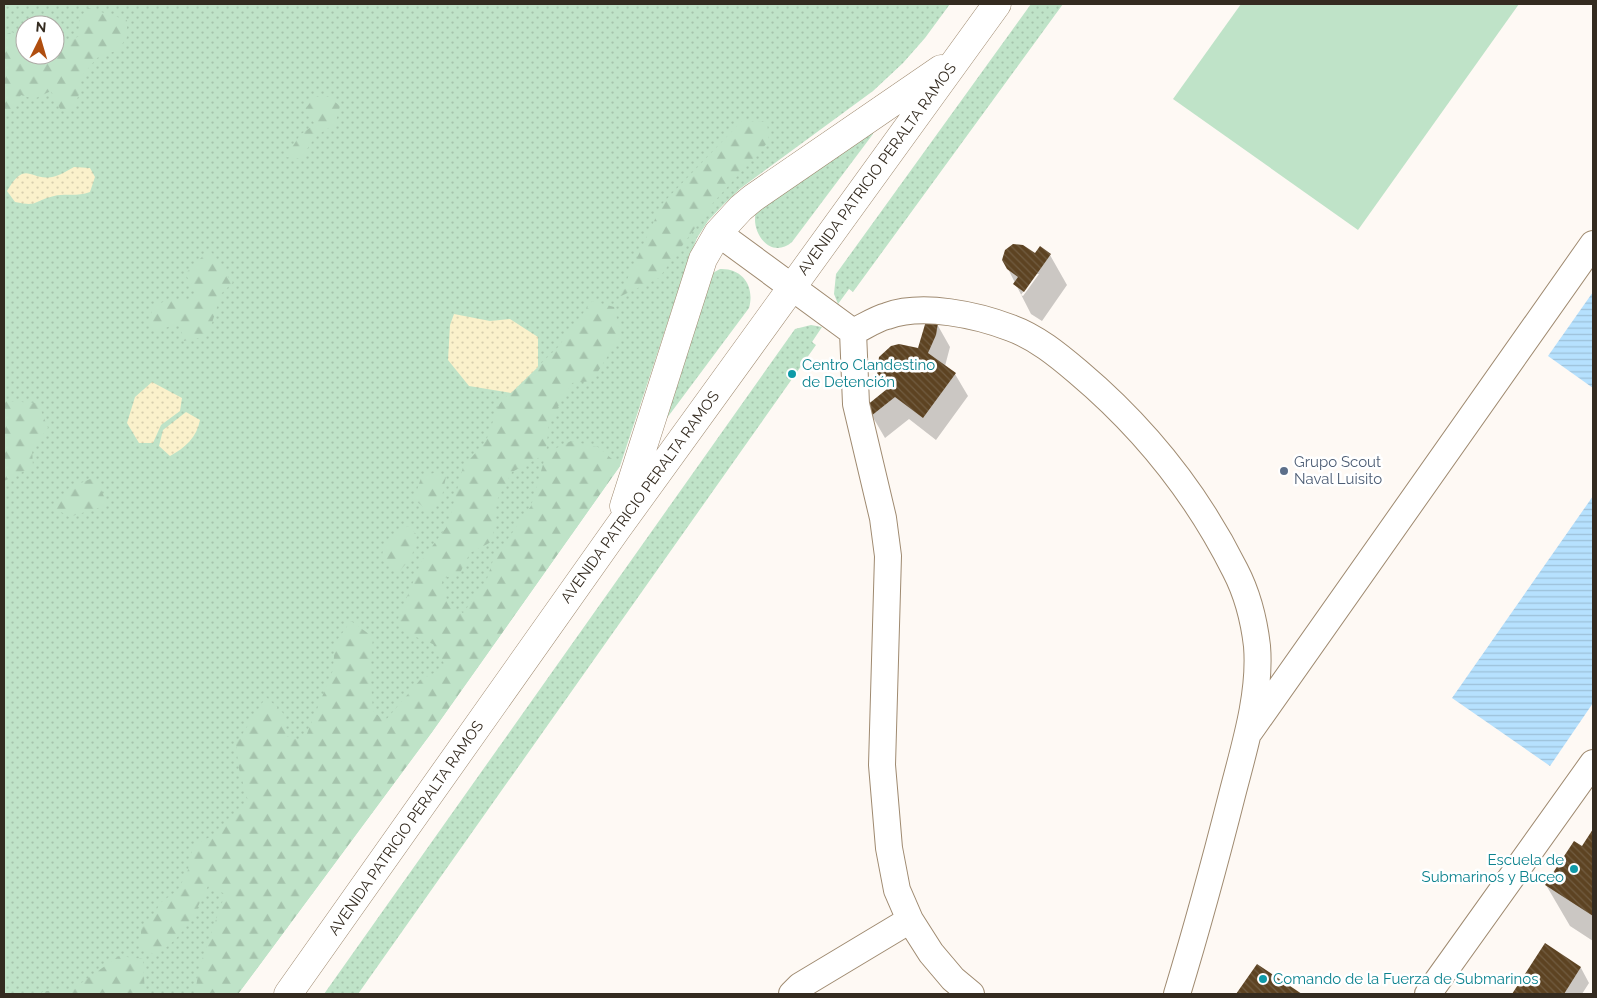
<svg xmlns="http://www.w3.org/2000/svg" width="1597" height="998" viewBox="0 0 1597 998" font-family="Raleway,sans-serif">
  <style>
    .grass { fill: url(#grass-dots); fill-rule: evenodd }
    .forest { fill: url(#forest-firs); fill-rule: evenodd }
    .sand { fill: url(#sand-dots) }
    .park { fill: #bfe3c8 }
    .water { fill: url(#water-rules) }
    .shadow { fill: #0003; fill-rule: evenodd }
    .building { fill: url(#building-back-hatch) }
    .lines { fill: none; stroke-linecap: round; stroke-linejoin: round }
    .minor-casing { stroke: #9f8a70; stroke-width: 28 }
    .major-casing { stroke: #9f8a70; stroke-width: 29 }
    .minor { stroke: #fff; stroke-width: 26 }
    .major { stroke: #fff; stroke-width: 28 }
    .culture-dot { fill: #0f9aa8; stroke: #fff; stroke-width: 2 }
    .service-dot { fill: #5c6f8a; stroke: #fff; stroke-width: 2 }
    .labels { text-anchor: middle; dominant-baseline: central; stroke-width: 5; stroke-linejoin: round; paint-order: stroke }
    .street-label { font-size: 15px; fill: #342b20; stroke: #fff }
    .culture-label { font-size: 15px; fill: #0d838f; stroke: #fff; text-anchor: start }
    .service-label { font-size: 15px; fill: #4e5e75; stroke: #fff; text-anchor: start }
  </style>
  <defs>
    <pattern id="grass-dots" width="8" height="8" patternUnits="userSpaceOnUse" patternTransform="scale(1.25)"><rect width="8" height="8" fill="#bfe3c8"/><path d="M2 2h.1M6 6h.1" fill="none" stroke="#a5c3ac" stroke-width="1.8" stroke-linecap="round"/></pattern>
    <pattern id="forest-firs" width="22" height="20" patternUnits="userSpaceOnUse" patternTransform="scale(1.25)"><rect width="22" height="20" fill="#bfe3c8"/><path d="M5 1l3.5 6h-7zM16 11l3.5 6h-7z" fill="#a5c3ac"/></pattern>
    <pattern id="sand-dots" width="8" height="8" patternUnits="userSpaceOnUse" patternTransform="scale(1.25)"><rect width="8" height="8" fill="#faf1cb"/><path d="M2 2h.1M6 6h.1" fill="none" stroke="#d7cfae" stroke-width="1.8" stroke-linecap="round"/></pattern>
    <pattern id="water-rules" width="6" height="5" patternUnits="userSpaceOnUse" patternTransform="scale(1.25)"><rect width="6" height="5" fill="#b6e1fe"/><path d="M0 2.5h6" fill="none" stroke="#9dc1d9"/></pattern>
    <pattern id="building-back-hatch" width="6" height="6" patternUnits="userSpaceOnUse" patternTransform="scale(1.25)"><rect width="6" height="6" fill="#5d4322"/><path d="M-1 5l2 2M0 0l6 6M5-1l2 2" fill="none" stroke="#715c41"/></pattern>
  </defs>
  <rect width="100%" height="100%" fill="#fef9f4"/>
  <!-- grass -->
  <path class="grass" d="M 4,4 L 950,4 L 925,38 L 903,63 L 873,91 L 741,188 L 723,205 L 708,221 L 697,238 L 687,264 L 620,466 L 432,732 L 238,994 L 4,994 ZM 25,25 L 55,25 L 55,55 L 25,55 Z
    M 1031,4 L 1063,4 L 853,292 L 849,289 L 838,304 L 834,294 L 836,274 Z
    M 873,131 L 873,134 L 792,242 C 771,260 750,233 756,211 Z
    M 720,269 C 743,268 755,287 749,308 L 664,422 L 709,275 Z
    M 811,325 L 822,327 L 812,342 L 816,345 L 358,994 L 324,994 L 795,329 Z"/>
  <!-- forest -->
  <path class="forest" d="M 88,8 L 127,20 L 127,37 L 118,50 L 97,58 L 80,78 L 82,88 L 73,108 L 61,111 L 51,91 L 34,99 L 21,95 L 13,109 L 4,116 L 4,35 L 12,32 L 25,40 L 25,55 L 55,55 L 55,49 L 81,35 L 79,19 Z
    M 314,97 L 329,97 L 340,106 L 335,125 C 318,132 310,142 302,159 L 286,157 L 300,135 L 315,124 L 304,111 Z
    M 742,121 L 767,122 L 769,141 L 713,203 L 659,278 L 619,297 L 662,204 Z
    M 209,250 C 221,261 221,271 233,282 L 221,294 L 208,336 L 184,341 L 179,322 L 159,331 L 150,327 L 152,308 L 170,298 L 189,301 L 197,292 L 185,274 Z
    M 592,301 L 614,307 L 621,335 L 592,381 L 572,383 L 549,422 L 546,453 L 571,441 L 598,447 L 620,466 L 432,732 L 238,994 L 195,994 L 199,968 L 225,894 L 208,886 C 195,913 183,940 154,955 L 141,945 L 141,928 L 153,917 L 160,903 L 178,890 L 188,870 L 193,846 L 221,831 L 248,801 L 239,769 L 236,744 L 266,697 L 283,713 L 286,736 L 304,741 L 333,670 L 335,643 L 351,621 L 373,637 L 370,671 L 373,711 L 385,721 L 420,680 L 446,667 L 433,644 L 404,632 L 398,619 L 422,560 L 448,525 L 463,467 L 486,441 L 499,404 L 558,347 ZM 546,454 L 531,506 L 493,560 L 486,582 L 463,613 L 448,604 L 441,578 L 459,575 L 470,553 L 493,541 L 495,504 L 512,472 Z
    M 4,401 L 38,403 L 48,428 L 32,448 L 33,467 L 4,481 Z
    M 436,472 L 446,476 L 442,497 L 430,513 L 414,499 L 421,478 Z
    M 95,477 L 108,505 L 69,517 L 55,508 L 69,488 Z
    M 408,526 L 417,535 L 412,556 L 400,571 L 381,560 L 385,541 Z
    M 119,956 L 143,959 L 145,994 L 40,994 L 44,991 L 70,991 Z"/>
  <!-- sand -->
  <path class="sand" d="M 74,167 L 90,168 L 95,177 L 90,192 C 77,197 66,193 54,196 C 33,201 39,207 15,202 L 7,191 C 27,157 30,184 56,176 C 62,174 68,170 74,167 Z
    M 454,314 L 490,321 L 510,319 L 538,337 L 538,367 L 511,393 L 469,386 L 448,360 L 450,325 Z
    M 152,382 L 182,398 L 180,411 L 161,425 L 153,443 L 139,443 L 127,423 L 135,397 Z
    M 186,412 L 200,420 C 197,437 185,448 170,456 L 159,446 L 163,430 Z"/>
  <!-- park -->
  <path class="park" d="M 1241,4 L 1519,4 L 1358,230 L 1173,99 Z"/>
  <!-- water -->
  <path class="water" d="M 1593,292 L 1593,388 L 1548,356 Z
    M 1593,496 L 1593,703 L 1550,766 L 1452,698 Z"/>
  <!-- shadow -->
  <path class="shadow" d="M 1035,255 L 1050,255 L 1067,285 L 1042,321 L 1031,314 L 1008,269 ZM 1036,274 L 1039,274 L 1023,296 L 1021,295 Z
    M 937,324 L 950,347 L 945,366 L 955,374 L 968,396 L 936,440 L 909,419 L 885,438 L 867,407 L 888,389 Z
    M 1593,832 L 1593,941 L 1570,926 L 1546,885 L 1583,848 Z
    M 1545,945 L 1581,968 L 1589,983 L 1582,994 L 1514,994 Z
    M 1257,966 L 1300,994 L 1238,994 Z"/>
  <!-- building -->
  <path class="building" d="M 1013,244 L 1023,245 L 1035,253 L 1040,246 L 1051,254 L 1024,292 L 1013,284 L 1018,277 L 1007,269 L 1002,260 L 1005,250 Z
    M 926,321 L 938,323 L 936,335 L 928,353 L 956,373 L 923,418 L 895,397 L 871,416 L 866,406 L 887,389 L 877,373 L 879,357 L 891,346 L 899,344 L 918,348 Z
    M 1593,829 L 1593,916 L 1545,885 L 1574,841 L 1582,846 Z
    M 1545,943 L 1581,967 L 1564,994 L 1512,994 Z
    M 1257,964 L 1302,994 L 1236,994 Z"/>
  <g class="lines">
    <!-- minor casing -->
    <g class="minor-casing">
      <path id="minor" d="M 718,233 L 853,332
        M 853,332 C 864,327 875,319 887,316 C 923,303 977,315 1011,328 C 1036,337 1058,355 1078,372 C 1142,426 1197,494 1235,570 C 1247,593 1254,620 1257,646 C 1261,695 1244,748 1232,795 C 1215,862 1197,928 1177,994
        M 853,332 L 856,404 L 883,518 L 888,556 L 882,765 L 889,848 L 897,890 L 910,920 L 931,953 L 953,979 L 971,994
        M 1250,731 L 1593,244
        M 792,994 L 800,986 L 910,920
        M 1428,994 L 1593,763"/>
    </g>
    <!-- major casing -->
    <g class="major-casing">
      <path id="major" d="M 624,506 L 703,259 L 718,233 L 741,208 L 753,198 L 941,69
        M 288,994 L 617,529 L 997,4"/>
    </g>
    <!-- minor -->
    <use href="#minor" class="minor"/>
    <!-- major -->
    <use href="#major" class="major"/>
  </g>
  <!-- markers -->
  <g class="culture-dot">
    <circle cx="792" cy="374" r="5"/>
    <circle cx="1574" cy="869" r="5"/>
    <circle cx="1263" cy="979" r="5"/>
  </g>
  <circle class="service-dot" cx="1284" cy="471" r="5"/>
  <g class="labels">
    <!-- street labels -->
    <g class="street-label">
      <text transform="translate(877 169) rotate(-54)">AVENIDA PATRICIO PERALTA RAMOS</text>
      <text transform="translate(640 497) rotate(-54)">AVENIDA PATRICIO PERALTA RAMOS</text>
      <text transform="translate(406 828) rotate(-55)">AVENIDA PATRICIO PERALTA RAMOS</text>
    </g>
    <!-- culture labels -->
    <g class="culture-label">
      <text x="802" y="365">Centro Clandestino<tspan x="802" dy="17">de Detención</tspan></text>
      <text x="1564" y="860" text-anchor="end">Escuela de<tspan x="1564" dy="17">Submarinos y Buceo</tspan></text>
      <text x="1273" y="979">Comando de la Fuerza de Submarinos</text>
    </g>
    <!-- service labels -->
    <g class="service-label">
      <text x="1294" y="462">Grupo Scout<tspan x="1294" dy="17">Naval Luisito</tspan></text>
    </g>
  </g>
  <!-- border -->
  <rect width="1597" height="998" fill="none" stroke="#342b20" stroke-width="10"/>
  <!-- north arrow -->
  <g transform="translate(40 40) rotate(5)"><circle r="24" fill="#ffffff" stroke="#aeaaa6"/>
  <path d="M0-4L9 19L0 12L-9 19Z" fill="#b04e0f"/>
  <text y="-8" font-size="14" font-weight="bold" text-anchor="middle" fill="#342b20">N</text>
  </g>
</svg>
